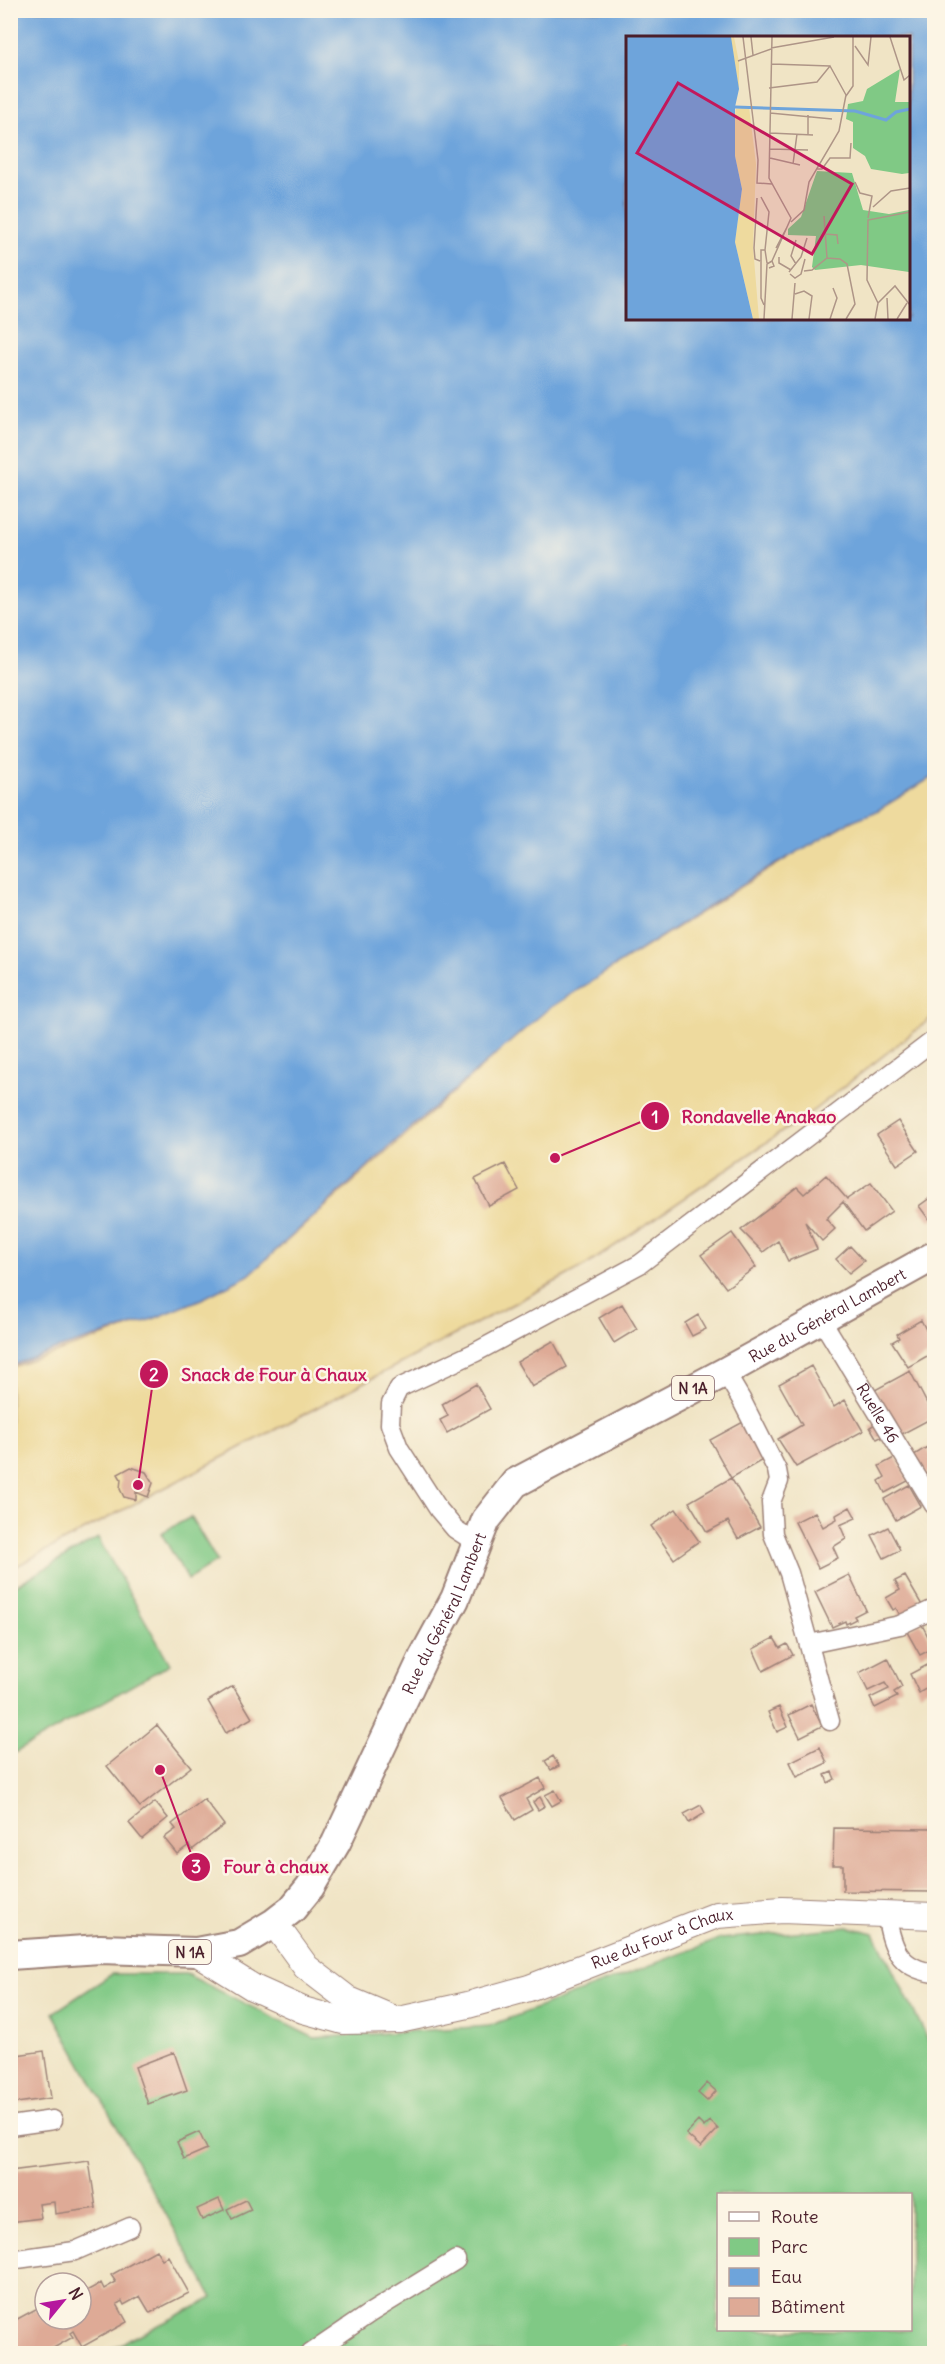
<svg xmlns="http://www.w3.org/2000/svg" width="945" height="2364" viewBox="0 0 945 2364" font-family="Delius,sans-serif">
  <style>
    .green { fill: #80c985; stroke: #657458; stroke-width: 1.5; fill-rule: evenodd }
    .sand { fill: #eeda9e; stroke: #9c7c64; stroke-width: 1.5 }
    .water { fill: #6ea4db; stroke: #5c6283; stroke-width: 1.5; fill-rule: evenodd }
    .building { fill: #deaa96 }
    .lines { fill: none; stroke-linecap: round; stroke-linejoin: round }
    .minor-casing { stroke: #9d8278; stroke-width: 21 }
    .secondary-casing { stroke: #9d8278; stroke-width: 28 }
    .primary-casing { stroke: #9d8278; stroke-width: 32 }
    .minor { stroke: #fff; stroke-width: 18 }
    .secondary { stroke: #fff; stroke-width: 26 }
    .primary { stroke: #fff; stroke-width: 28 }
    .labels { text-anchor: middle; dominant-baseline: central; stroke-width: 5; stroke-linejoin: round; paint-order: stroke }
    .shield { fill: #fcf5e5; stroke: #7f5f63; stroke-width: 1.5 }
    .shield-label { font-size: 15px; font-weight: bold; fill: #4a1f2b }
    .street-label { font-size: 16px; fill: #4a1f2b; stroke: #fcf5e5 }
    .inset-river { fill: none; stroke: #6ea4db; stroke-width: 3 }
    .inset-road { fill: none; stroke: #ae9587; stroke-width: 1.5 }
    .view { fill: #c2185b; fill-opacity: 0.15; stroke: #c2185b; stroke-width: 3 }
    .inset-edge { fill: none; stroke: #4a1f2b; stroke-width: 3 }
    .leader { fill: none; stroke: #c2185b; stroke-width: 2 }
    .callout-dot { fill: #c2185b; stroke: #fcf5e5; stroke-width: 2 }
    .mark-label { font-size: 18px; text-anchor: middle; font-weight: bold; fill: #fff }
    .callout-label { font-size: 18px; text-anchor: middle; font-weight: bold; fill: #c2185b; stroke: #fcf5e5; stroke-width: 5; stroke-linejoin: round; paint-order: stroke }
  </style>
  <rect width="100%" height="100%" fill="#fcf5e5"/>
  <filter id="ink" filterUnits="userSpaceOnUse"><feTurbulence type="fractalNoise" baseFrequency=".0167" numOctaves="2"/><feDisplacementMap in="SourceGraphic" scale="12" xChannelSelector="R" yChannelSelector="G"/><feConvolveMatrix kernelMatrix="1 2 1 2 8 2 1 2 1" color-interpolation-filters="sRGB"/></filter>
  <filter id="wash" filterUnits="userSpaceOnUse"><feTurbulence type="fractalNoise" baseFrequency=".008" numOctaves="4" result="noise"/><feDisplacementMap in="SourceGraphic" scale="24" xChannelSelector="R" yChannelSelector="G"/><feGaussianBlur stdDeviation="1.35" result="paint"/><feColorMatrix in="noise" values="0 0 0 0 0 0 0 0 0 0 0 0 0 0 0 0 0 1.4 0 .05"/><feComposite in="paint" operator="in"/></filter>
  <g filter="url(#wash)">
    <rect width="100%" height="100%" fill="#f0e4c5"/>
    <!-- green -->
    <path class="green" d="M 191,1517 L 217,1561 L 188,1580 L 161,1533 Z
      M 98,1538 L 170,1664 L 11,1755 L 11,1588 Z
      M 848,1927 L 874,1933 L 934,2051 L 934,2353 L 103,2353 L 213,2298 L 53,2013 L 112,1974 L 186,1974 L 314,2038 L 489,2026 L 720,1939 ZM 718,2194 L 910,2194 L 910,2330 L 718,2330 Z"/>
    <!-- sand -->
    <path class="sand" d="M 934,776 L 934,1016 L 814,1110 L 585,1266 L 11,1569 L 10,1368 C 92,1340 173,1315 249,1275 L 547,1009 L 808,845 Z"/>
    <!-- water -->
    <path class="water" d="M 11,10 L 934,11 L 934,776 L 875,812 L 851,821 L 754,877 L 548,1009 L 399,1138 L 249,1275 L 204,1298 L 153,1319 L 51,1351 L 11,1366 ZM 627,38 L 908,38 L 908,318 L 627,318 Z"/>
    <g id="blocks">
      <!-- building -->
      <path class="building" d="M 898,1121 L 918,1151 L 897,1165 L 877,1135 Z
        M 505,1164 L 519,1190 L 489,1206 L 475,1179 Z
        M 826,1175 L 847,1199 L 871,1183 L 892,1211 L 864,1231 L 843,1202 L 826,1219 L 835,1229 L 822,1241 L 805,1222 L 817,1249 L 788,1261 L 778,1241 L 763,1252 L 741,1230 L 797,1187 L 804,1194 Z
        M 934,1195 L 934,1221 L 933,1219 L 930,1221 L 919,1206 Z
        M 732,1233 L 756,1267 L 726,1288 L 701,1255 Z
        M 850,1246 L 864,1261 L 849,1273 L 836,1259 Z
        M 622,1304 L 637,1329 L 614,1343 L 599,1318 Z
        M 698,1315 L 706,1329 L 692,1336 L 685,1323 Z
        M 921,1320 L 934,1345 L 934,1352 L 908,1367 L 892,1342 L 899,1338 L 897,1334 Z
        M 553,1341 L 567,1367 L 532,1387 L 517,1362 Z
        M 811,1366 L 834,1407 L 845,1400 L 863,1431 L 796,1467 L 778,1439 L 802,1425 L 779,1384 Z
        M 910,1371 L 934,1417 L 900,1435 L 875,1390 Z
        M 476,1384 L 490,1409 L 447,1433 L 440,1420 L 448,1416 L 442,1404 Z
        M 745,1421 L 766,1458 L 731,1478 L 760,1527 L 738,1539 L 728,1521 L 707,1532 L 689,1502 L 731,1478 L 710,1440 Z
        M 880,1421 L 887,1434 L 877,1439 L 870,1427 Z
        M 927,1447 L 934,1461 L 934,1470 L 925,1475 L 914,1455 Z
        M 896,1457 L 908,1481 L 885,1493 L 879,1481 L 885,1477 L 879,1466 Z
        M 131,1467 L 146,1472 L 153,1483 L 148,1497 L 136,1492 L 136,1500 L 124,1497 L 120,1489 L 121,1479 L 118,1474 Z
        M 934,1474 L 934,1498 L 924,1479 Z
        M 909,1485 L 921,1506 L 896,1520 L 884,1499 Z
        M 850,1507 L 856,1518 L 840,1525 L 846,1539 L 833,1547 L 838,1558 L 818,1568 L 795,1522 L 815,1512 L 823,1527 L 837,1519 L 836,1515 Z
        M 676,1509 L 699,1541 L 674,1559 L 651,1526 Z
        M 888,1527 L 900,1550 L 884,1558 L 872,1535 Z
        M 849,1575 L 866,1610 L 854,1616 L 856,1619 L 846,1624 L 845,1621 L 832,1627 L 815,1592 Z
        M 905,1576 L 923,1607 L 902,1619 L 896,1608 L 893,1610 L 886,1598 L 900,1590 L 895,1581 Z
        M 921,1623 L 934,1648 L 920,1655 L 906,1630 Z
        M 774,1638 L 780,1648 L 787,1644 L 793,1655 L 763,1671 L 753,1649 Z
        M 888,1658 L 902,1687 L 894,1692 L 897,1697 L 875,1708 L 870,1698 L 889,1689 L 885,1683 L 868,1691 L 859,1673 Z
        M 931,1663 L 934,1670 L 934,1684 L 919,1693 L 910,1674 Z
        M 233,1686 L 252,1718 L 226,1733 L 208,1701 Z
        M 811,1704 L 822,1726 L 800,1737 L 789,1715 Z
        M 779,1707 L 788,1727 L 777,1732 L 768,1712 Z
        M 157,1725 L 191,1767 L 140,1807 L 107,1766 Z
        M 820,1747 L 827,1763 L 797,1777 L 790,1762 Z
        M 553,1756 L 559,1766 L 551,1770 L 545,1761 Z
        M 832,1772 L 835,1779 L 828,1783 L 825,1775 Z
        M 540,1778 L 545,1788 L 526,1799 L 532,1810 L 515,1820 L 502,1798 Z
        M 555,1790 L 561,1801 L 552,1806 L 545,1795 Z
        M 540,1797 L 545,1806 L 538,1810 L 533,1802 Z
        M 204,1799 L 224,1825 L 192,1850 L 189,1845 L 177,1854 L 164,1838 L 176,1829 L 172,1824 Z
        M 155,1802 L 168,1818 L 142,1839 L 129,1823 Z
        M 701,1805 L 705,1813 L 689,1823 L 684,1814 Z
        M 834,1828 L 934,1829 L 934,1892 L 843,1891 L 843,1865 L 833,1865 Z
        M 44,2051 L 51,2098 L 10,2104 L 10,2056 Z
        M 174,2052 L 187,2090 L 148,2104 L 135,2067 Z
        M 707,2083 L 716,2091 L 707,2101 L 698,2093 Z
        M 698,2121 L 704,2127 L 710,2121 L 718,2129 L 701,2147 L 686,2134 Z
        M 199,2132 L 207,2149 L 184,2159 L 177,2142 Z
        M 89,2161 L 96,2208 L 55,2214 L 54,2202 L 39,2204 L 41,2218 L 10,2222 L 10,2171 Z
        M 219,2199 L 224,2210 L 202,2220 L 197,2209 Z
        M 246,2200 L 251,2210 L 232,2219 L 227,2209 Z
        M 156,2250 L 162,2259 L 168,2256 L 189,2293 L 150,2313 L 140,2296 L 124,2305 L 122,2301 L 117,2304 L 127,2322 L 82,2347 L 73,2331 L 70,2333 L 73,2337 L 43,2354 L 10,2354 L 10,2323 L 45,2304 L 45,2319 L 81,2319 L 81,2294 L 101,2283 L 104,2289 L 116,2282 L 111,2275 Z
        M 626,2345 L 629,2353 L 617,2354 L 615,2349 Z"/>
    </g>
  </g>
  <g filter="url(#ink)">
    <use href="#blocks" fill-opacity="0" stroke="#9d8278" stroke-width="1.5"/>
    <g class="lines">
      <!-- minor casing -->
      <g class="minor-casing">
        <g id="minor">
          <path id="s1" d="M 821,1319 L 934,1505"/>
          <path d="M 725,1372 L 741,1399 L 777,1470 L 779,1481 L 771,1502 L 773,1534 L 789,1573 L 830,1721"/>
          <path d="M 478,1544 L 455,1529 L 439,1510 L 399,1448 L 390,1424 L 391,1404 L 399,1388 L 476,1352 L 640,1264 L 934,1040"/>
          <path d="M 809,1644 L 900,1625 L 934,1609"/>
          <path d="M 886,1914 C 892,1947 898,1968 934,1973"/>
          <path d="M 10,2126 L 53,2120"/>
          <path d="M 10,2260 L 75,2251 L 130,2227"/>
          <path d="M 310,2354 L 370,2313 L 456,2260"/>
        </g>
      </g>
      <!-- secondary casing -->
      <g class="secondary-casing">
        <g id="secondary">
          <path d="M 274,1923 L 306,1967 L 349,2000 L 387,2016"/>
          <path id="s2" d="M 196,1952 L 254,1988 L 303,2010 L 343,2021 L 399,2020 L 468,2005 L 529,1988 L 717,1915 L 782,1910 L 934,1916"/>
        </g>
      </g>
      <!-- primary casing -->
      <g class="primary-casing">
        <g id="primary">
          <path id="s3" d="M 10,1955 L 100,1949 L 196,1952 L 239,1944 L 274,1923 L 292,1909 L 310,1887 L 336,1843 L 423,1658 L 455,1599 L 486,1520 L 515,1483 L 725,1372 L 934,1256"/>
        </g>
      </g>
      <!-- minor -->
      <use href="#minor" class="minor"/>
      <!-- secondary -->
      <use href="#secondary" class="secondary"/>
      <!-- primary -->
      <use href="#primary" class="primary"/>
    </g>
  </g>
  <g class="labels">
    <!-- shield labels -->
    <g class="shield">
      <rect x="672" y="1376" width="42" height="24" rx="4.5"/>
      <rect x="169" y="1940" width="42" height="24" rx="4.5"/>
    </g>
    <g class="shield-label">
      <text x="693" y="1388">N 1A</text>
      <text x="190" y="1952">N 1A</text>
    </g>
    <!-- street labels -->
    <g class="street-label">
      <text stroke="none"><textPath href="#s3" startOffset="1131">Rue du Général Lambert</textPath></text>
      <text stroke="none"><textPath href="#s1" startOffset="110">Ruelle 46</textPath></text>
      <text stroke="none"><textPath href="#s3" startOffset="627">Rue du Général Lambert</textPath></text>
      <text stroke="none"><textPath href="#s2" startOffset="496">Rue du Four à Chaux</textPath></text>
    </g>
  </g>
  <!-- overview -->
  <g transform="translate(626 36)">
    <rect width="284" height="284" fill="#f0e4c5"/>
    <path d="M 274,33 L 269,66 L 283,66 L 283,137 L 276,138 L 245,133 L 239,120 L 227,112 L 227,86 L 220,83 L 222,68 L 237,65 L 241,53 ZM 191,135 L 226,137 L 237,174 L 263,178 L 283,174 L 283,236 L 235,229 L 189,234 L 186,231 L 190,200 L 162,199 L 162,193 L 175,181 Z" fill="#80c985"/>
    <path d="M 104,1 L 108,1 L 113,26 L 113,55 ZM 123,71 L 130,128 L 127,211 L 133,283 L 127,283 L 109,206 L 116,153 L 109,120 L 109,79 L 110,73 Z" fill="#eeda9e"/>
    <path d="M 0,1 L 105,1 L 113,53 L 109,71 L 109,120 L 116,153 L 109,206 L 127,283 L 0,283 Z" fill="#6ea4db"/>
    <path class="inset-river" d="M 109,71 L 229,75 L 260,84 L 270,76 L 284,73"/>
    <path class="inset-road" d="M 117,1 L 132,124 L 131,147 L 146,148M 125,1 L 127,19M 264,1 L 278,44 L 284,39M 229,10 L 242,29 L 245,1M 145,12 L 208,1M 112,25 L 145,13M 146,28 L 204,30M 143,52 L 191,46 L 204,30 L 220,59 L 213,95 L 183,146 L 178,174 L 165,186M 220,60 L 227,50 L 227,1M 144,77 L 206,83M 144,97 L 187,99M 182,98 L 182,79M 144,113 L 182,114M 144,122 L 174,129M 167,128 L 171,98M 190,133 L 196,133 L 204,122 L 224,122 L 225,107M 229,146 L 234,157 L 246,160 L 242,182M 135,161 L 143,176 L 139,214M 131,162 L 128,212 L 129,223 L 134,225M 247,171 L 265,155 L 284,152M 198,180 L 201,222M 199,198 L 211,199 L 212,208M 150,212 L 160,193M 153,221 L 153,227 L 165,234M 170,228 L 165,220 L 170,204M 143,232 L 148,230 L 146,225 L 165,182 L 143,142 L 146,1M 178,235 L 186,234 L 201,222 L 214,223 L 221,228 L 229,268 L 220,283M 163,236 L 175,221 L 181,202M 164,238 L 169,242 L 175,238 L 179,223M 169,258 L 178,255 L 186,260 L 183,283M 261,262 L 262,283M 252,267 L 269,250 L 284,269M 138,269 L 135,262 L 135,214 L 139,214 L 141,227M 138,283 L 141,228 L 146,225M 166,283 L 169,247M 204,283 L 211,262 L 207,252M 249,283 L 252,267 L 241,244 L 242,184 L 284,176M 271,283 L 281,267"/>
    <path class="view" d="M 52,47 L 226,148 L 186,218 L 11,117 Z"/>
    <rect width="284" height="284" class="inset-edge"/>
  </g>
  <!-- callouts -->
  <path class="leader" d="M555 1158L655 1116M138 1485L154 1374M160 1770L196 1867"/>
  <g class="callout-dot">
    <circle cx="555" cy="1158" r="6"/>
    <circle cx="138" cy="1485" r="6"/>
    <circle cx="160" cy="1770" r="6"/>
    <circle cx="655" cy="1116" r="15"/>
    <circle cx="154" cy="1374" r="15"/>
    <circle cx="196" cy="1867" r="15"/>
  </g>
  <g class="mark-label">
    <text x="655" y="1123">1</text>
    <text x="154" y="1381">2</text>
    <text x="196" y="1873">3</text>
  </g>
  <g class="callout-label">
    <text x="759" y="1123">Rondavelle Anakao</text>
    <text x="274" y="1381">Snack de Four à Chaux</text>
    <text x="276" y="1873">Four à chaux</text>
  </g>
  <!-- margin -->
  <rect width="945" height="2364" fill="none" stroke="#fcf5e5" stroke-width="36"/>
  <!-- legend -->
  <rect x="717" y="2193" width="195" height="138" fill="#fcf5e5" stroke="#b59f9b" stroke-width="1.5"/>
  <rect x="729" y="2212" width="30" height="9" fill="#ffffff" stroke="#b59f9b" stroke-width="1.5"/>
  <text x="771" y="2223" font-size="18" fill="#4a1f2b">Route</text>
  <rect x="729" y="2238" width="30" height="18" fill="#80c985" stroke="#b59f9b" stroke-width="1.5"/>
  <text x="771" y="2253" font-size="18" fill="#4a1f2b">Parc</text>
  <rect x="729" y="2268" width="30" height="18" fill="#6ea4db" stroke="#b59f9b" stroke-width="1.5"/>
  <text x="771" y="2283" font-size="18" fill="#4a1f2b">Eau</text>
  <rect x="729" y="2298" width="30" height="18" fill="#deaa96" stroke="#b59f9b" stroke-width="1.5"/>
  <text x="771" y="2313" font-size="18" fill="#4a1f2b">Bâtiment</text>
  <!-- north arrow -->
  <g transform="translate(63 2301) rotate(60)"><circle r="28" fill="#fcf5e5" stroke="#b59f9b" stroke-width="1.5"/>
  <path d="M0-4.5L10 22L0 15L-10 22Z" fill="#b5179e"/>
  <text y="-9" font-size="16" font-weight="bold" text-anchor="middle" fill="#4a1f2b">N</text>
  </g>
</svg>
